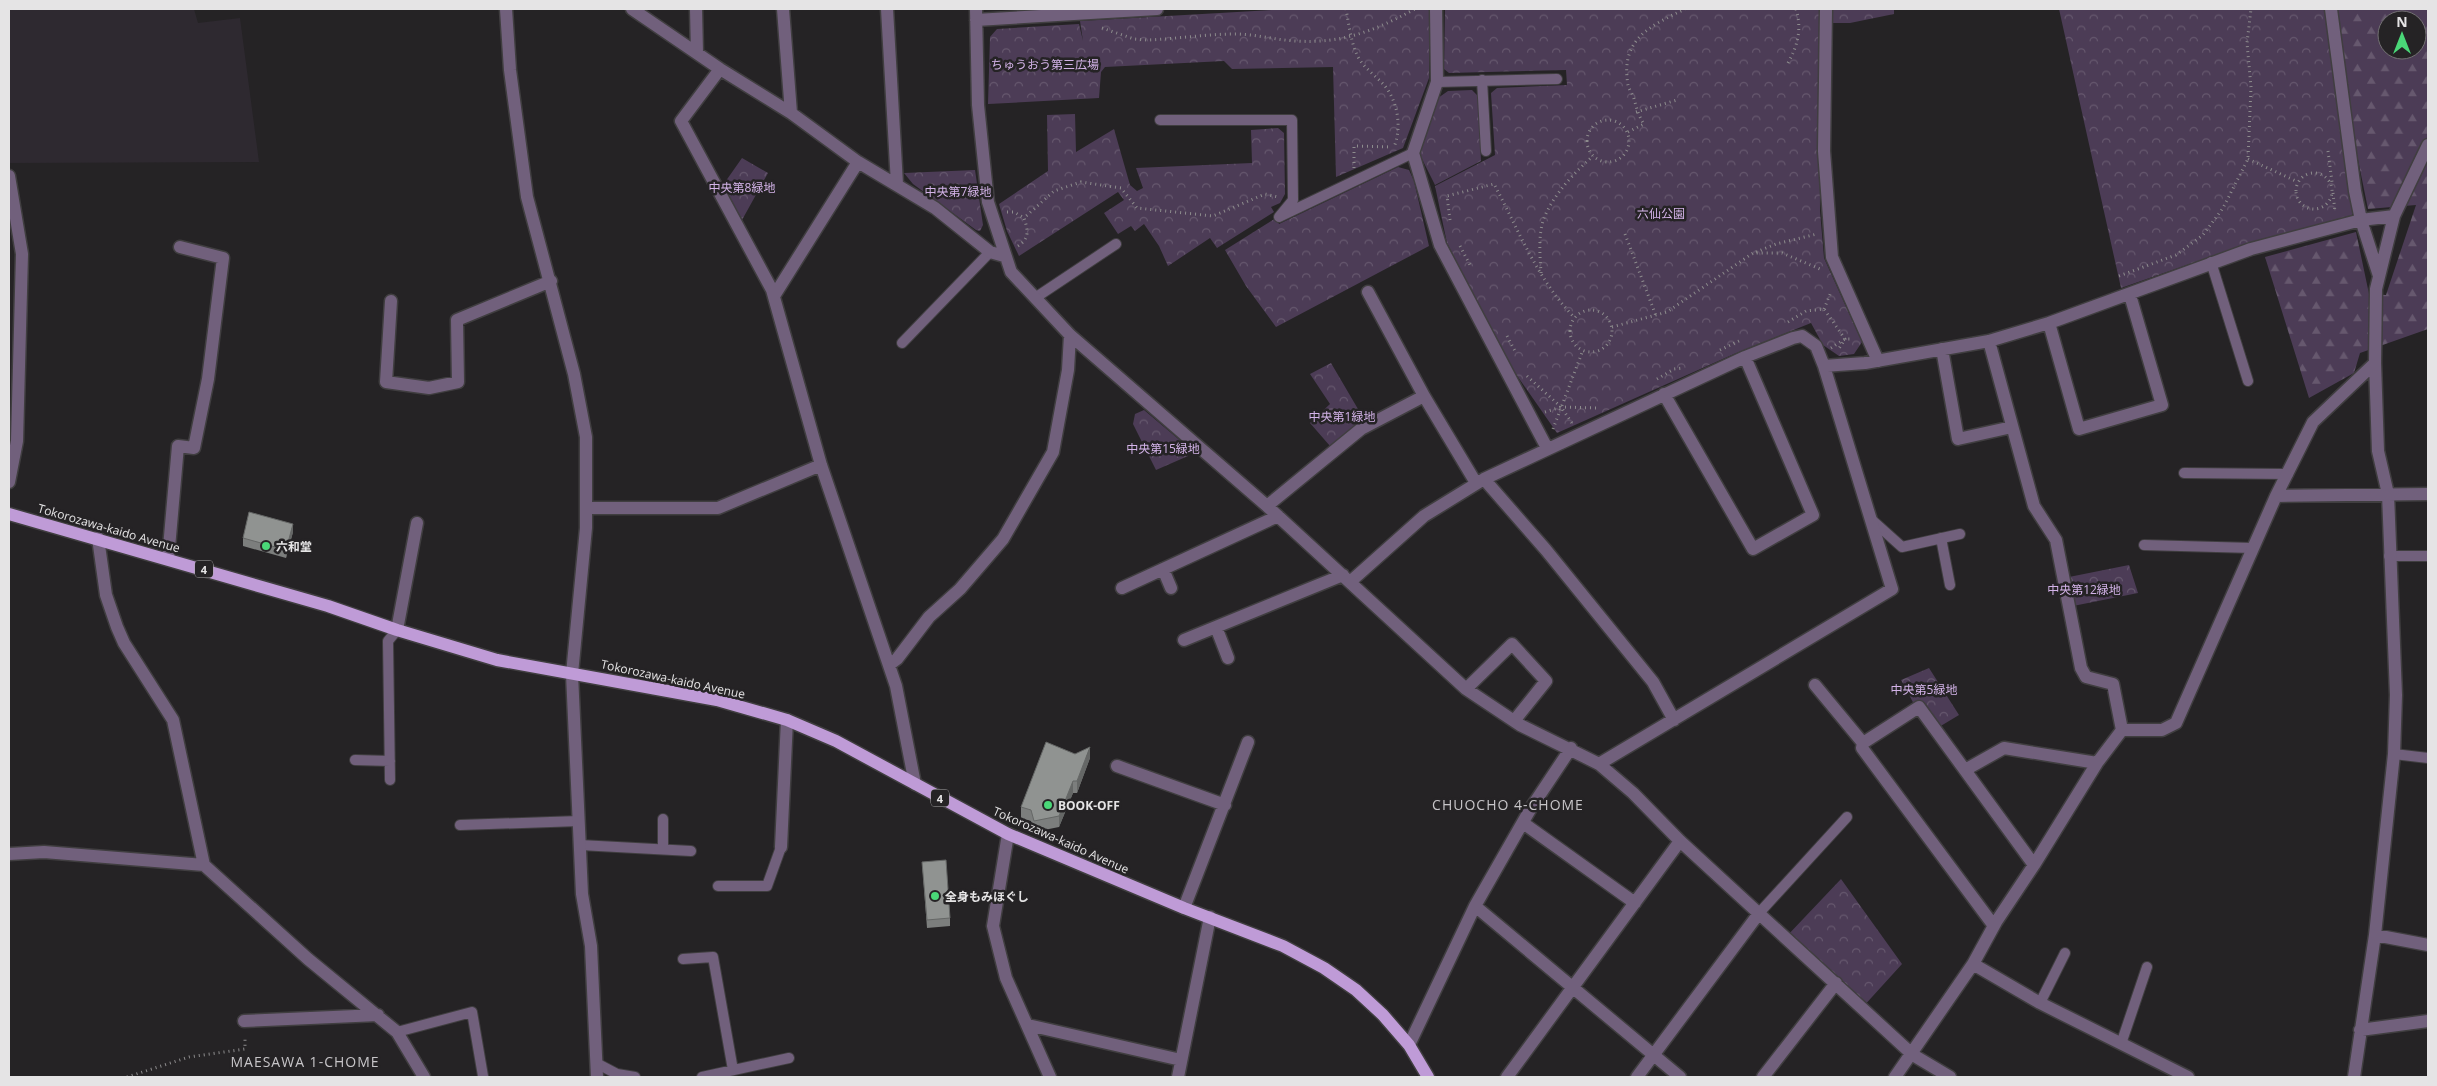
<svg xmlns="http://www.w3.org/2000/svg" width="2437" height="1086" viewBox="0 0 2437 1086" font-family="'Open Sans','Noto Sans JP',sans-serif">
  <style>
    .built { fill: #2e2930 }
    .forest { fill: url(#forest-firs); fill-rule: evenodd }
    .park { fill: url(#park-crowns) }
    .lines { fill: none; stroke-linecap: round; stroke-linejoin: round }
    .lane-casing { stroke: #403e40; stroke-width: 12 }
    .street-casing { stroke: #403e40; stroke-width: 15 }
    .primary-casing { stroke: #403e40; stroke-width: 15 }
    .path { stroke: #8d8c8d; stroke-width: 3; stroke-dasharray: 1 4; stroke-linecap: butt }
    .lane { stroke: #71607c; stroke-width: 10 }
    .street { stroke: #71607c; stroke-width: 12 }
    .primary { stroke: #bf9bd7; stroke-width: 12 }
    .wall { fill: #7c7e7d }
    .shaded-wall { fill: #656766 }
    .building { fill: #909391; stroke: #656766 }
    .poi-dot { fill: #4ad778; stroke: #252325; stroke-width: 2 }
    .labels { text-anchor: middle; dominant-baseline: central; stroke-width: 5; stroke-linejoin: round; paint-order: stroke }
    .shield { fill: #252325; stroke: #abaaab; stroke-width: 1 }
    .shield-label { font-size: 11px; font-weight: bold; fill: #e5e4e5 }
    .park-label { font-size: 12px; fill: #d3b3e8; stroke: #252325 }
    .street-label { font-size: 12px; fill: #e5e4e5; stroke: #252325 }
    .poi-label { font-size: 12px; font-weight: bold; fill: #e5e4e5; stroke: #252325; text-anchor: start }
    .neighbourhood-label { font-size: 14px; letter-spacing: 1px; fill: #c7c5c8; stroke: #252325 }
  </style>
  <defs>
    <pattern id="forest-firs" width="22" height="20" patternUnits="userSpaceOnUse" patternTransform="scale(1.25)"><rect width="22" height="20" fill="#4c3c56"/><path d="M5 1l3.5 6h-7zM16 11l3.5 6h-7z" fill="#66586e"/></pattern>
    <pattern id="park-crowns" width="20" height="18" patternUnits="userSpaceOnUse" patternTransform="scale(1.25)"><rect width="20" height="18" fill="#4c3c56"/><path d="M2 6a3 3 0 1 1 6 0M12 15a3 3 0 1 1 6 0" fill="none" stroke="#66586e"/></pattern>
  </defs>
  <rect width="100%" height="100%" fill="#252325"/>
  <!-- built -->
  <path class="built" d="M 9,9 L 194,9 L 198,23 L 240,18 L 259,162 L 9,163 Z"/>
  <!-- forest -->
  <path class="forest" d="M 2289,9 L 2428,9 L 2428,329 L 2360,353 L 2354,373 L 2309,398 L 2265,257 L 2356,232 L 2369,294 L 2386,295 L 2416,205 L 2368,209 L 2352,130 ZM 2387,20 L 2417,20 L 2417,50 L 2387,50 Z"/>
  <!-- park -->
  <path class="park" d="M 1289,9 L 1429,9 L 1429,78 L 1403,148 L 1336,177 L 1333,67 L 1232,69 L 1224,61 L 1105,67 L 1101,72 L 1099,98 L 988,104 L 990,37 L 997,29 L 1079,24 L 1083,41 L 1080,21 Z
    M 1445,9 L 1819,9 L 1820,211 L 1824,258 L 1862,342 L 1854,354 L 1839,356 L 1823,345 L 1811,323 L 1734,354 L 1557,433 L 1502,354 L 1498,343 L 1447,243 L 1435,186 L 1495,155 L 1491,93 L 1497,88 L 1567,85 L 1566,70 L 1449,73 L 1444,69 Z
    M 1831,9 L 1894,9 L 1894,14 L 1850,23 L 1831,23 Z
    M 2059,9 L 2325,9 L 2353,212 L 2350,219 L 2244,245 L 2121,288 Z
    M 1472,90 L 1478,96 L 1481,161 L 1435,185 L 1419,153 L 1438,98 L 1448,91 Z
    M 1075,114 L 1076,152 L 1114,129 L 1130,185 L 1137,191 L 1143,188 L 1136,168 L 1252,163 L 1251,130 L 1278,128 L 1284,133 L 1285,194 L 1280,203 L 1271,207 L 1274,212 L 1217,248 L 1210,238 L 1168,266 L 1159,246 L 1144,224 L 1135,231 L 1131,226 L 1118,234 L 1104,213 L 1124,200 L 1118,192 L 1019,256 L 1007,231 L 999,204 L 1048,171 L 1047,115 Z
    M 742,158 L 768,173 L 742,220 L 723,185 Z
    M 1398,167 L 1409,170 L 1414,181 L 1429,246 L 1276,327 L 1246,286 L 1225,250 L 1276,218 L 1279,224 Z
    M 975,170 L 983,225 L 980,231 L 976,230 L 913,184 L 904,173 Z
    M 1331,363 L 1365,421 L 1330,446 L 1310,423 L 1330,404 L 1310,374 Z
    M 1144,410 L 1189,448 L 1188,456 L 1156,470 L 1133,424 L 1135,414 Z
    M 2129,565 L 2138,593 L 2073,606 L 2064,578 Z
    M 1929,668 L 1959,715 L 1939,727 L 1915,706 L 1901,680 Z
    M 1841,879 L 1902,964 L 1862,1008 L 1786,937 Z"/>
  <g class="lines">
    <!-- lane casing -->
    <g class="lane-casing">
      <path id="lane" d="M 1482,80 L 1486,151
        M 1437,82 L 1557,79
        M 1160,120 L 1292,120 L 1293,200 L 1279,217 L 1413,153
        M 2211,262 L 2248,381
        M 1035,298 L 1116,244
        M 902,343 L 990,252
        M 2184,473 L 2288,474
        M 1873,521 L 1902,547 L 1960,534
        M 1941,538 L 1950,585
        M 2144,545 L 2253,548
        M 2389,556 L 2428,556
        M 2394,754 L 2428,758
        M 355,760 L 390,761
        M 390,780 L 388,641 L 397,630
        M 460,825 L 579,821
        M 580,845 L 691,851
        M 663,849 L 663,819
        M 718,886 L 767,886 L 781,847
        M 1760,912 L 1847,817
        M 683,959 L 713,957 L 733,1070
        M 2040,1003 L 2065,953
        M 397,1032 L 472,1012 L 483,1076
        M 2121,1044 L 2147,967
        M 598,1064 L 617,1074 L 635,1077
        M 702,1077 L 789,1058"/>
    </g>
    <!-- street casing -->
    <g class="street-casing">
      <path id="street" d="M 506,9 L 510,70 L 527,197 L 574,374 L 586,437 L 586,528 L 572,674 L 582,894 L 591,946 L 597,1077
        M 632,9 L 720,69 L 681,121 L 772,290 L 821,465 L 896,686 L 915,784
        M 696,9 L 697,53
        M 783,9 L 791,113
        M 887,9 L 897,184
        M 976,9 L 978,105 L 988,202 L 1011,272 L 1070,335 L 1267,506 L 1466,689 L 1520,725 L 1599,764 L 1633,793 L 1680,841 L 1913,1055 L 1950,1077
        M 1436,9 L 1437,82 L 1413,153 L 1440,245 L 1547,448
        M 1826,9 L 1824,151 L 1832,257 L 1878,361
        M 2331,9 L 2355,191 L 2361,220 L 2379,276
        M 976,20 L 1157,9
        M 720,69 L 791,113 L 858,162 L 935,208 L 990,252 L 1004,256
        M 9,176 L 22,254 L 17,441 L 9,482
        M 1368,292 L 1424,396 L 1476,483
        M 774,296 L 858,162
        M 391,301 L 386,382 L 429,388 L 458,382 L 457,320 L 551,281
        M 2049,323 L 2079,429 L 2162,405 L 2130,295
        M 1989,341 L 2034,506 L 2056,540 L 2081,668 L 2086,677 L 2113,684 L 2122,730
        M 1942,349 L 1958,439 L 2012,427
        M 1664,394 L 1753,549 L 1813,515 L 1745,357
        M 1484,479 L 1546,550 L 1653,682 L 1674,720
        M 2276,496 L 2428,494
        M 1267,506 L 1361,429 L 1424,396
        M 586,508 L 718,508 L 821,465
        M 98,538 L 106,595 L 117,627 L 124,643 L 173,720 L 204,865 L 308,959 L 397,1032 L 424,1077
        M 168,559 L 178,446 L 194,448 L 208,379 L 223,258 L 180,247
        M 1163,569 L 1171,588
        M 1350,582 L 1424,516 L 1484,479 L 1745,357 L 1793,338 L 1802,336 L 1816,346 L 1824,366 L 1865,363 L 1989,341 L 2049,323 L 2251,249 L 2361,220 L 2394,216
        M 1122,588 L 1278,516
        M 1216,627 L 1228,658
        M 397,630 L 417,523
        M 1184,640 L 1343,575
        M 889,665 L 897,659 L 929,617 L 960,589 L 1003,539 L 1053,452 L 1068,370 L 1070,335
        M 1815,685 L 1863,743 L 1862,748 L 1994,926
        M 1466,689 L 1512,644 L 1546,681 L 1514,721
        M 1863,743 L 1919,707 L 2034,865
        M 1599,764 L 1892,589 L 1824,366
        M 1117,766 L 1225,805
        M 1965,770 L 2004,748 L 2097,763
        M 1523,823 L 1635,903
        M 1008,834 L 993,926 L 1006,978 L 1050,1077
        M 781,847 L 787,720
        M 9,854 L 44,852 L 204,865
        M 1475,906 L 1680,1077
        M 1184,908 L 1248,742
        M 2375,935 L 2428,945
        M 1973,964 L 2040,1003 L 2188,1077
        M 244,1021 L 378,1015
        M 1028,1025 L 1181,1060
        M 2360,1030 L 2428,1021
        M 1409,1045 L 1475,906 L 1531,808 L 1571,748
        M 1178,1077 L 1210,917
        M 1507,1077 L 1680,841
        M 1637,1077 L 1760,912
        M 1763,1077 L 1836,983
        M 1895,1077 L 1973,964 L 1996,922 L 2034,865 L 2097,763 L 2122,730 L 2162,730 L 2176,723 L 2276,496 L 2313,422 L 2375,363
        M 2354,1077 L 2375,935 L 2394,754 L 2396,695 L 2388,494 L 2378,451 L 2375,363 L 2376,289 L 2394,216 L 2428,145"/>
    </g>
    <!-- primary casing -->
    <g class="primary-casing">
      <path id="primary" d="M 9,514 L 328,606 L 397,630 L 497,660 L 717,700 L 787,720 L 836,741 L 1008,834 L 1184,908 L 1283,946 L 1324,968 L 1356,990 L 1383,1015 L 1409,1045 L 1428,1077"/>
    </g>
    <!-- path -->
    <path class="path" d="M 1346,9 C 1349,25 1351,43 1358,57 C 1365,69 1376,76 1384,85 C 1398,101 1402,128 1394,147
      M 1102,28 L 1134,39 L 1147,40 C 1177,39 1205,34 1235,34 C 1255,34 1275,40 1296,41 C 1343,44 1376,30 1415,9
      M 1788,63 C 1798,45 1802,29 1796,9
      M 1636,112 L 1677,100
      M1587 141a21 21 0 1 1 42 0a21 21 0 1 1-42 0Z
      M 1628,132 L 1644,124 C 1638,115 1637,109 1634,99 C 1633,94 1629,90 1628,85 C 1620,39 1650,26 1685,9
      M 2328,151 L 2332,182
      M 2248,159 L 2298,182
      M 1354,168 L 1354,146 L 1392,147
      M2296 191a18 18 0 1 1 36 0a18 18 0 1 1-36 0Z
      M 2333,193 L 2335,212
      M 1007,212 L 1014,212 L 1024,218
      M 1450,220 L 1447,196 L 1494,184 C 1518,229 1538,281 1575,318
      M 1625,234 L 1656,316
      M 1018,246 C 1030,238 1028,230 1024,218 L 1054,191 L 1081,182 L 1121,188 L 1137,208 L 1213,216 L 1265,194 L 1278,197
      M 1460,246 L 1470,265
      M 1756,252 L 1776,244 L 1817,234
      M 1541,273 C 1540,256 1538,234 1544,218 C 1554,194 1574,173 1593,156
      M 2119,276 L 2176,255 L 2203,235 L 2223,208 L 2248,159 L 2251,87 L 2247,43 L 2251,9
      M 1824,309 L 1831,292
      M1570 331a21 21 0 1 1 42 0a21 21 0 1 1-42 0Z
      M 1788,322 L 1806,311 L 1824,309 L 1845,339 L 1838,350
      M 1612,327 L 1667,312 L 1753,253 L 1782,253 L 1820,269
      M 1507,336 L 1516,353
      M 1831,348 L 1845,339 L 1853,339
      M 1720,350 L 1739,341
      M 1527,376 L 1561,407 L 1599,408
      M 1657,379 L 1674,369 L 1683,368
      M 1545,412 L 1561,407 L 1572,423
      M 1553,429 L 1583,350
      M 127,1077 L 189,1057 L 245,1049 L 245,1036"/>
    <!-- lane -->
    <use href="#lane" class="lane"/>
    <!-- street -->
    <use href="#street" class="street"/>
    <!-- primary -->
    <use href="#primary" class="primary"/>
  </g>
  <!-- wall -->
  <path class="wall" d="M 293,532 L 286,558 L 243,546 L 243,538 Z
    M 1075,754 L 1090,758 L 1077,793 L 1073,793 L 1059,827 L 1034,832 L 1031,821 L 1021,818 L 1021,807 Z
    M 922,862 L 950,918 L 950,926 L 927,928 Z"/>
  <!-- shaded-wall -->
  <path class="shaded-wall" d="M 293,524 L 293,532 L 286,558 L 286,550 Z
    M 1090,747 L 1090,758 L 1077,793 L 1077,781 Z
    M 1073,781 L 1073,793 L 1059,827 L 1059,816 Z"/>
  <!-- building -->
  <path class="building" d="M 249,512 L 293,524 L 286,550 L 243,538 Z
    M 1046,742 L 1075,754 L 1090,747 L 1077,781 L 1073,781 L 1059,816 L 1034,821 L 1031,810 L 1021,807 Z
    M 946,860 L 950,918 L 927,920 L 922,862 Z"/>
  <!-- markers -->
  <g class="poi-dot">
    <circle cx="266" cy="546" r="5"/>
    <circle cx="1048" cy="805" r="5"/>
    <circle cx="935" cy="896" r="5"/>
  </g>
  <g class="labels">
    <!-- shield labels -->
    <g class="shield">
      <rect x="195" y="560.5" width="18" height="17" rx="4"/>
      <rect x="931" y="789.5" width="18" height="17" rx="4"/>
    </g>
    <g class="shield-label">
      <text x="204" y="569">4</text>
      <text x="940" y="798">4</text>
    </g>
    <!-- park labels -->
    <g class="park-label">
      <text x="1045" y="64">ちゅうおう第三広場</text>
      <text x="742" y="187">中央第8緑地</text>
      <text x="958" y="191">中央第7緑地</text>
      <text x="1661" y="213">六仙公園</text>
      <text x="1342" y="416">中央第1緑地</text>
      <text x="1163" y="448">中央第15緑地</text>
      <text x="2084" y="589">中央第12緑地</text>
      <text x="1924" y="689">中央第5緑地</text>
    </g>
    <!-- street labels -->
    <g class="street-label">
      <text transform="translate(109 528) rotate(16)">Tokorozawa-kaido Avenue</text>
      <text transform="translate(673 679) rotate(12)">Tokorozawa-kaido Avenue</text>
      <text transform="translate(1061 840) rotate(24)">Tokorozawa-kaido Avenue</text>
    </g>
    <!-- poi labels -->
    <g class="poi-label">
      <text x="276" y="546">六和堂</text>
      <text x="1058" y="805">BOOK-OFF</text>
      <text x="945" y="896">全身もみほぐし</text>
    </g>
    <!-- neighbourhood labels -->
    <g class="neighbourhood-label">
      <text x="1508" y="804">CHUOCHO 4-CHOME</text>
      <text x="305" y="1061">MAESAWA 1-CHOME</text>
    </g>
  </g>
  <!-- border -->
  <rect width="2437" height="1086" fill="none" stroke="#e5e4e5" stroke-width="20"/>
  <!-- north arrow -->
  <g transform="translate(2402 35)"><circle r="24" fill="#252325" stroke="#727072"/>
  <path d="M0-4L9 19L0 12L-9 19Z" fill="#4ad778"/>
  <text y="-8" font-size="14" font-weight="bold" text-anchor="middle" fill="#e5e4e5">N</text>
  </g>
</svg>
